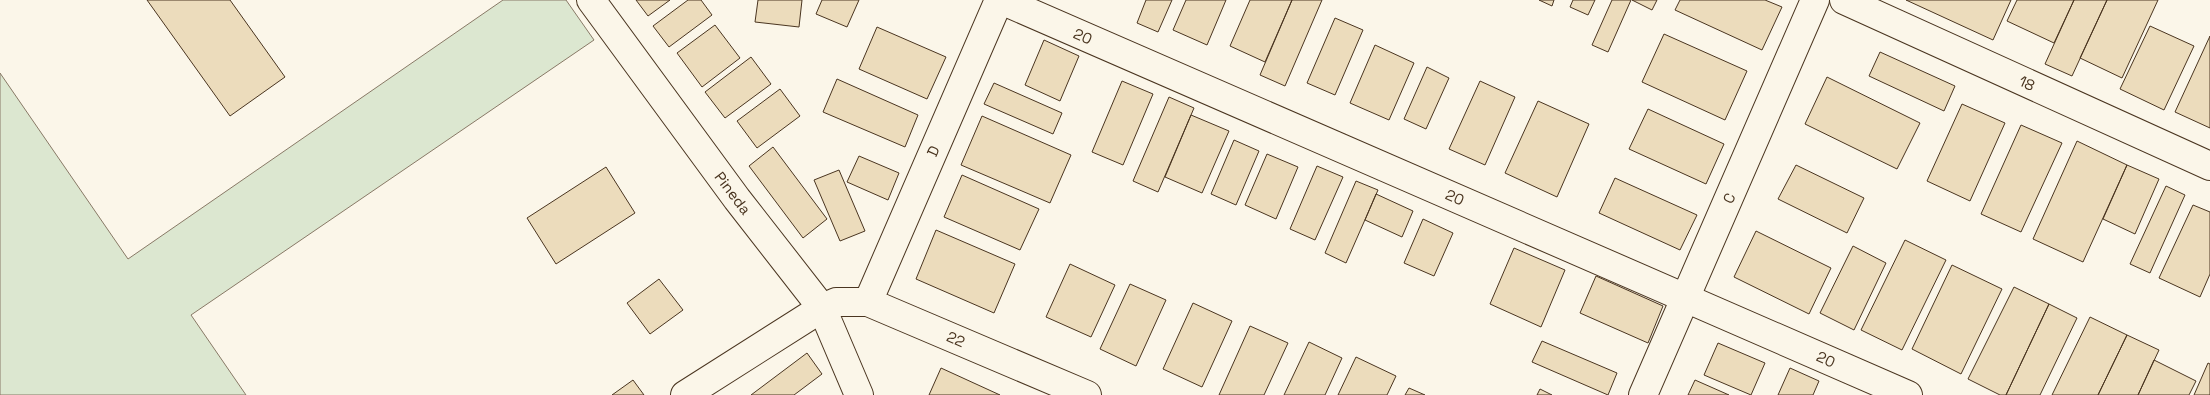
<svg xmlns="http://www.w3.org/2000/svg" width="2210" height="395" viewBox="0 0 2210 395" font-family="'Space Grotesk',sans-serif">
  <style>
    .green { fill: #dce7d0; stroke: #887966 }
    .building { fill: #ecdcbc; stroke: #4a3520 }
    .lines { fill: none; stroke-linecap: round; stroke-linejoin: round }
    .street-casing { stroke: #4a3520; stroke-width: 30 }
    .secondary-casing { stroke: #4a3520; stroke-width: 30 }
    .street { stroke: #fbf6e9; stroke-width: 28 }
    .secondary { stroke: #fbf6e9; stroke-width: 28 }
    .labels { text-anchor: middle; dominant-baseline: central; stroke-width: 4; stroke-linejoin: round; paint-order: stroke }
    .street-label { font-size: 15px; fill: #4a3520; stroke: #fbf6e9 }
  </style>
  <rect width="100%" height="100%" fill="#fbf6e9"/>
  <!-- green -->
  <path class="green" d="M 503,0 L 566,0 L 594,40 L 191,315 L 246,395 L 0,395 L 0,73 L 128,259 Z"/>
  <!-- building -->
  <path class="building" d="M 147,0 L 230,0 L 285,77 L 230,116 Z
    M 636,0 L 670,0 L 648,16 Z
    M 688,0 L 701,0 L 712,15 L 669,47 L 653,26 Z
    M 758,0 L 802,0 L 799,27 L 755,22 Z
    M 822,0 L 859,0 L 847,27 L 816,14 Z
    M 1146,0 L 1172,0 L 1158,32 L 1137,23 Z
    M 1186,0 L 1226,0 L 1207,45 L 1173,30 Z
    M 1250,0 L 1292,0 L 1265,62 L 1230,46 Z
    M 1292,0 L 1322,0 L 1285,86 L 1260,75 Z
    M 1539,0 L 1554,0 L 1552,6 Z
    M 1573,0 L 1595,0 L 1588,15 L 1570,7 Z
    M 1612,0 L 1631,0 L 1608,52 L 1592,45 Z
    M 1632,0 L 1657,0 L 1652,10 Z
    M 1680,0 L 1765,0 L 1782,7 L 1762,50 L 1675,10 Z
    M 1906,0 L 2011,0 L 1993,40 Z
    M 2017,0 L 2074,0 L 2054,43 L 2007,21 Z
    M 2074,0 L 2107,0 L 2072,76 L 2045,64 Z
    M 2107,0 L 2158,0 L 2122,78 L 2080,58 Z
    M 1335,18 L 1363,30 L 1335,95 L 1307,83 Z
    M 715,25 L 740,58 L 702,87 L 677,53 Z
    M 2150,26 L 2194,46 L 2164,110 L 2120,89 Z
    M 877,27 L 946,57 L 927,99 L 859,69 Z
    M 1664,34 L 1747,71 L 1725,120 L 1642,82 Z
    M 2210,36 L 2210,128 L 2175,112 Z
    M 1044,40 L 1079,56 L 1060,101 L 1025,85 Z
    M 1375,45 L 1414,63 L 1389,120 L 1350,103 Z
    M 1880,52 L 1955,86 L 1944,111 L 1869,76 Z
    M 751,57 L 771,84 L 725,118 L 705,92 Z
    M 1427,67 L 1449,78 L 1426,129 L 1404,119 Z
    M 1827,77 L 1920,123 L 1897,169 L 1805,124 Z
    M 837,79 L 918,115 L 905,147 L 823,112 Z
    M 1122,81 L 1153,94 L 1123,165 L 1092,152 Z
    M 1480,81 L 1515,97 L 1485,165 L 1449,149 Z
    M 994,83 L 1062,113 L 1053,134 L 984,104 Z
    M 780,89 L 800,116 L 757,148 L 737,121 Z
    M 1169,97 L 1194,108 L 1158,192 L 1133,181 Z
    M 1538,101 L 1589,124 L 1557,197 L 1505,173 Z
    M 1962,104 L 2005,123 L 1970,201 L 1927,181 Z
    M 1648,109 L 1724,144 L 1706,184 L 1629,149 Z
    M 1191,115 L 1229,131 L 1202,193 L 1165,177 Z
    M 982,116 L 1071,155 L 1050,203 L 961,165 Z
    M 2021,125 L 2062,143 L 2021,232 L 1981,214 Z
    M 1234,140 L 1259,151 L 1236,205 L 1211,194 Z
    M 2077,141 L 2127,165 L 2083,262 L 2033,239 Z
    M 773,147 L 827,219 L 803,238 L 749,166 Z
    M 1267,154 L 1298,167 L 1276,219 L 1245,205 Z
    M 859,156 L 899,173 L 888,200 L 847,182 Z
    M 1796,165 L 1864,198 L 1847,233 L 1778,199 Z
    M 2127,165 L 2159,179 L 2135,234 L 2103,219 Z
    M 1317,166 L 1343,177 L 1315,240 L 1290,229 Z
    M 606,167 L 635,213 L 556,264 L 527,218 Z
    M 839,170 L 865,231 L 840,241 L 814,180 Z
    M 962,175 L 1039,209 L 1020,250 L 944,217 Z
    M 1615,178 L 1697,215 L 1680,250 L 1599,213 Z
    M 1356,181 L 1378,190 L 1346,263 L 1325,253 Z
    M 2166,186 L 2185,195 L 2150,273 L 2130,264 Z
    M 1376,194 L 1413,211 L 1402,237 L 1365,220 Z
    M 2193,205 L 2210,212 L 2210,274 L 2200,297 L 2159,278 Z
    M 1423,219 L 1453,233 L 1434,276 L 1404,263 Z
    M 936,230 L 1015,264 L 994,313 L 916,279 Z
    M 1756,231 L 1831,268 L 1809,314 L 1734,277 Z
    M 1905,240 L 1946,260 L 1902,350 L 1861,330 Z
    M 1853,246 L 1886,263 L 1854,330 L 1820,313 Z
    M 1514,248 L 1565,270 L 1541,327 L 1490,304 Z
    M 1070,264 L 1115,285 L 1091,337 L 1046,317 Z
    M 1952,265 L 2002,289 L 1961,374 L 1912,349 Z
    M 1596,276 L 1663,306 L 1648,343 L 1580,313 Z
    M 659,279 L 683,310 L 650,334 L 627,303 Z
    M 1130,284 L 1166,300 L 1136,366 L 1100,349 Z
    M 2014,287 L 2049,304 L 2006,395 L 2000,395 L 1968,379 Z
    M 1193,303 L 1232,321 L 1202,387 L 1163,369 Z
    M 2049,304 L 2077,318 L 2040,395 L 2006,395 Z
    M 2090,317 L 2127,335 L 2098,395 L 2052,395 Z
    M 1250,326 L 1288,343 L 1264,395 L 1219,395 Z
    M 2127,335 L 2159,350 L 2138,395 L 2098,395 Z
    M 1542,341 L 1617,373 L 1608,395 L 1532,362 Z
    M 1309,342 L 1342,358 L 1325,395 L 1284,395 Z
    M 1718,343 L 1765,363 L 1751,395 L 1704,375 Z
    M 807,353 L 822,374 L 794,395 L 751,395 Z
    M 1356,357 L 1396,376 L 1387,395 L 1338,395 Z
    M 2154,360 L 2196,381 L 2189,395 L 2138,395 Z
    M 2208,363 L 2210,364 L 2210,395 L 2194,395 Z
    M 941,368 L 1000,395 L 929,395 Z
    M 1790,368 L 1819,381 L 1813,395 L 1778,395 Z
    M 633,380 L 644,395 L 612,395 Z
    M 1695,380 L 1729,395 L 1688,395 Z
    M 1409,388 L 1425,395 L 1405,395 Z
    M 1540,389 L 1552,395 L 1537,395 Z"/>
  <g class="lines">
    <!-- street casing -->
    <g class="street-casing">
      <path id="street" d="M 1001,0 L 1908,395
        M 1844,0 L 2210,166
        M 868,302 L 999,0
        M 685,395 L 822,308 L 836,302 L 868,302 L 1087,395"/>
    </g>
    <!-- secondary casing -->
    <g class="secondary-casing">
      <path id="secondary" d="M 591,0 L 737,199 L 822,308 L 859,395
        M 1643,395 L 1815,0"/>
    </g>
    <!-- street -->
    <use href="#street" class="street"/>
    <!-- secondary -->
    <use href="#secondary" class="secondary"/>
  </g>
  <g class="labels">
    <!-- street labels -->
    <g class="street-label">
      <text transform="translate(1083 36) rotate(23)">20</text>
      <text transform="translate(2027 83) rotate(24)">18</text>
      <text transform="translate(933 151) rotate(-66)">D</text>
      <text transform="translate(733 193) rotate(53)">Pineda</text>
      <text transform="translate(1455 197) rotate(23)">20</text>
      <text transform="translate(1729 198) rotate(-66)">C</text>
      <text transform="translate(956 339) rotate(23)">22</text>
      <text transform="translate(1826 359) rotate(24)">20</text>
    </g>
  </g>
</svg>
